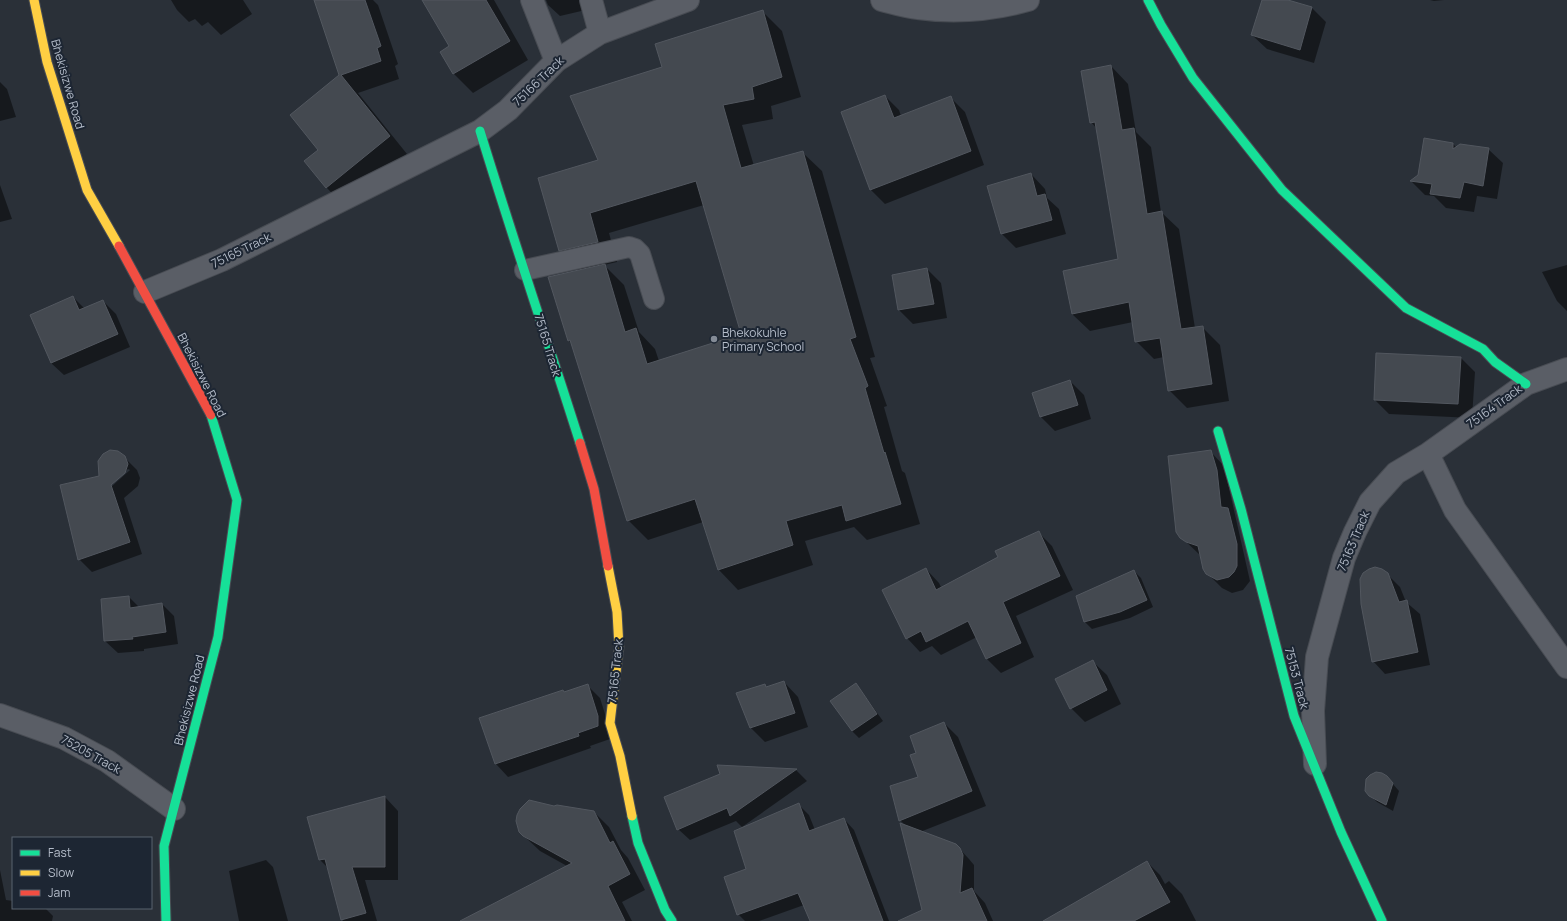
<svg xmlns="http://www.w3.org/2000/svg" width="1567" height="921" viewBox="0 0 1567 921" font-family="Manrope,sans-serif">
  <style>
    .shadow { fill: #0007; fill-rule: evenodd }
    .building { fill: #444950; stroke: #52575f }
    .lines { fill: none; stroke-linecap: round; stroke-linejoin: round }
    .lane-casing { stroke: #484c53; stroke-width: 22 }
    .street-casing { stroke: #484c53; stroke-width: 24 }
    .fast-casing { stroke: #484c53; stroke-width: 11 }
    .slow-casing { stroke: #484c53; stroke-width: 11 }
    .jam-casing { stroke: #484c53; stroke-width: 11 }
    .lane { stroke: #5a5e66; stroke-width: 20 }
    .street { stroke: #5a5e66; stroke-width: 22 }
    .fast { stroke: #16e098; stroke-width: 9 }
    .slow { stroke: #ffcf43; stroke-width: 9 }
    .jam { stroke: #f24e42; stroke-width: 9 }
    .poi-dot { fill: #848b96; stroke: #1d2633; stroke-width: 1.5 }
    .labels { text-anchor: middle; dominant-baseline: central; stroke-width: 4; stroke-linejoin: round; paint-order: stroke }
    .street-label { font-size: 12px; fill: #b4bcc9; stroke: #1d2633 }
    .poi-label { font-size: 12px; fill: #b4bcc9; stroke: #1d2633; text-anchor: start }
  </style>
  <rect width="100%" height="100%" fill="#2a3038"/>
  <!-- shadow -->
  <path class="shadow" d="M 171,0 L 243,0 L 252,14 L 221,35 L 208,22 L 202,26 L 195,19 L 189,22 L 177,10 Z
    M 323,0 L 373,0 L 378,5 L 398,64 L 395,66 L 399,79 L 358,93 L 407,154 L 344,206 L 327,188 L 305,162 L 319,150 L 340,76 Z
    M 424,0 L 494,0 L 528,60 L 473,93 L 454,74 L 451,47 Z
    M 546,0 L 588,0 L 590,9 L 560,16 L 548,5 Z
    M 1263,0 L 1285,0 L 1312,8 L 1326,22 L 1314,63 L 1267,49 L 1252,35 Z
    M 1430,0 L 1444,0 L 1434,1 Z
    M 762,11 L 782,31 L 801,97 L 771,106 L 773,119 L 742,125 L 754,166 L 802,152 L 822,171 L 875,357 L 870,358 L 887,406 L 884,407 L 902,471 L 905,473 L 920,524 L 867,540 L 854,527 L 805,541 L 813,565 L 738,590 L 719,570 L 703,522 L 648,540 L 628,520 L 573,344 L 568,340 L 580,271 L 560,250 L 599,161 L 663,68 ZM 704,205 L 742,335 L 659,361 L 655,349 L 639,332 L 624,285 L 604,265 L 617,262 L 609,233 Z
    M 1111,66 L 1128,84 L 1136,132 L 1151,147 L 1161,212 L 1179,229 L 1195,328 L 1202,327 L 1220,345 L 1229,401 L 1187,408 L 1169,390 L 1164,357 L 1154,359 L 1136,341 L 1133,322 L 1090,331 L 1072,314 L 1119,260 L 1097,129 L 1091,122 Z
    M 0,82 L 7,89 L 16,117 L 0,121 Z
    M 885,96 L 899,110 L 901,116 L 951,98 L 965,112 L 984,165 L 885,204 L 871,190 L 842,112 Z
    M 1453,144 L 1457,148 L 1488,149 L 1503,163 L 1497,199 L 1477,196 L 1474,212 L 1446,208 L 1434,196 L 1425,195 L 1412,182 Z
    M 1031,174 L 1045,189 L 1047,198 L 1059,209 L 1066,234 L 1016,248 L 1002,234 L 989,186 Z
    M 0,185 L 12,219 L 0,222 Z
    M 1567,265 L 1567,311 L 1557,301 L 1542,272 Z
    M 927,269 L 941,283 L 947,318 L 913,324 L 899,310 L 893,275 Z
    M 73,297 L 85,309 L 103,301 L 116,314 L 130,347 L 64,375 L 51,363 Z
    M 1461,358 L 1475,372 L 1472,418 L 1389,414 L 1375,400 Z
    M 1070,381 L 1084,395 L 1091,419 L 1055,431 L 1041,417 Z
    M 1210,451 L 1224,466 L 1250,581 L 1243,590 L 1232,593 L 1222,588 L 1207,573 L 1201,556 L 1181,537 Z
    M 124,457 L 137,470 L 140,478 L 138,486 L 124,498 L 142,554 L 92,572 L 79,559 L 100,476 ZM 128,469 L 130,470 L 111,487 L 111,484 Z
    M 1038,532 L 1052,546 L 1073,590 L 1016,616 L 1034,657 L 1001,673 L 987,659 L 977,637 L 941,655 L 932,646 L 920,652 L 907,638 L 926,569 L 939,583 L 942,589 L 999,557 Z
    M 1134,571 L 1141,578 L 1153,607 L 1130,618 L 1092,629 L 1085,622 Z
    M 1387,574 L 1400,587 L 1406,602 L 1420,614 L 1430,665 L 1385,674 L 1373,661 Z
    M 129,597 L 139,607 L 162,604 L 174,616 L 178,644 L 144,649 L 144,651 L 118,653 L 105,641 L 102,600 Z
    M 1092,661 L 1107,675 L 1121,704 L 1085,722 L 1071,708 Z
    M 784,682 L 798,697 L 808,727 L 765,742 L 750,727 L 765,686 L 767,688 Z
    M 587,685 L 600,698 L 610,730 L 610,739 L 590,746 L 591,748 L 508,777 L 496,764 L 563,691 L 565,693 Z
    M 856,685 L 862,692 L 883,721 L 859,738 L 852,731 Z
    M 944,723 L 958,737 L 986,806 L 920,832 L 956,845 L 969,859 L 974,865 L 974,891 L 985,903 L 993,921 L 926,921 L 906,826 L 900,820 L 920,777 L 918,753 Z
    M 719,766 L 796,770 L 807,781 L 742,827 L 736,821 L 690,840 L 678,829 L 721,774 Z
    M 1386,776 L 1399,791 L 1393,811 L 1377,802 L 1370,795 Z
    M 385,797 L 398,811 L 398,880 L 365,880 L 377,921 L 343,921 L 328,868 L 320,860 Z
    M 798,804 L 809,815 L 815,830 L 844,819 L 854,830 L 889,921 L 811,921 L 804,905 L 759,921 L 745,921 L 738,914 L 747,869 Z
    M 554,807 L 594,812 L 609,827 L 621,850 L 628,858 L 645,890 L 622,902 L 632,921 L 489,921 L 567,866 L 540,851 L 524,836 Z
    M 266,860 L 273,867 L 288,921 L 239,921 L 229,871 Z
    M 1147,862 L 1160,875 L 1165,884 L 1169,881 L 1182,894 L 1196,921 L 1055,921 Z
    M 0,870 L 6,900 L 13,901 L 13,908 L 45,908 L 53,916 L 52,921 L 0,921 Z"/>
  <!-- building -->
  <path class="building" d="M 314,0 L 365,0 L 381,46 L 377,48 L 381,61 L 341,75 L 390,136 L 326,188 L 304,161 L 318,150 L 290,115 L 339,75 Z
    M 422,0 L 486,0 L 510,41 L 453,74 L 440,52 L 449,46 Z
    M 1262,0 L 1288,0 L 1312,7 L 1300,50 L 1251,35 Z
    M 763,10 L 782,77 L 752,87 L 754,99 L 723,105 L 741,168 L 803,151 L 856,337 L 850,339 L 868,386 L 865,388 L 884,453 L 885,452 L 901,504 L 846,521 L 842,505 L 786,521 L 793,545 L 718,570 L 695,499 L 627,521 L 570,340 L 568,341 L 548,277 L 605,264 L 625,332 L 636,328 L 647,364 L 741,334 L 696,181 L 590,213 L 598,242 L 559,251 L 538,178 L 598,160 L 570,96 L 662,67 L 655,44 Z
    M 1111,65 L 1122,130 L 1134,128 L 1147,214 L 1162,211 L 1181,329 L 1203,326 L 1212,384 L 1168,391 L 1160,338 L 1135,342 L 1129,302 L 1072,314 L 1063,271 L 1118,259 L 1095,122 L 1090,123 L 1081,71 Z
    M 885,95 L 894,118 L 951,96 L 971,151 L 870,190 L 841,112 Z
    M 1424,138 L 1453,143 L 1453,149 L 1460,144 L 1489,148 L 1483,186 L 1464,182 L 1460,198 L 1430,194 L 1432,184 L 1410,181 L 1418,175 Z
    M 1031,173 L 1037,196 L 1045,194 L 1052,220 L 1001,234 L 987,186 Z
    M 927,268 L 934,304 L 898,310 L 892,275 Z
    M 73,296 L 79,310 L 103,300 L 118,334 L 51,363 L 30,315 Z
    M 1376,353 L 1461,357 L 1458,404 L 1374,400 Z
    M 1070,380 L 1078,405 L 1040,417 L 1032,393 Z
    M 110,450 L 118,451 L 125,456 L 128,464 L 125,473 L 111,485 L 130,542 L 78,560 L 60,485 L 99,476 L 98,461 L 103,454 Z
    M 1211,450 L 1217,470 L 1221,507 L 1228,508 L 1237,544 L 1237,566 L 1234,572 L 1229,577 L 1217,580 L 1206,574 L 1203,569 L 1198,546 L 1186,542 L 1180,538 L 1176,532 L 1168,456 Z
    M 1039,531 L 1060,576 L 1003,602 L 1021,643 L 986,659 L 968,621 L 926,642 L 921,631 L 906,639 L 882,590 L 926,568 L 936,590 L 998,557 L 995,551 Z
    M 1375,567 L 1382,569 L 1388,573 L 1399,602 L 1407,600 L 1418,652 L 1372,662 L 1361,604 L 1360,579 L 1363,573 L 1369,569 Z
    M 1134,570 L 1147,600 L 1120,612 L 1084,622 L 1076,596 Z
    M 129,596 L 130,608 L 162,603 L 166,632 L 132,637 L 133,639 L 104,641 L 101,599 Z
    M 1093,660 L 1107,690 L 1070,709 L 1055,679 Z
    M 784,681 L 795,713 L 750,728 L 736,693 L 765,684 L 766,687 Z
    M 856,683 L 877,714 L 852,731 L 830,701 Z
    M 588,684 L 598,716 L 598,726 L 578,733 L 579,736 L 495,764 L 479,718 L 563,690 L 564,692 Z
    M 944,722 L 972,791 L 899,821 L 890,786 L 918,777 L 910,755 L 916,753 L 910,736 Z
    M 717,765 L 797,769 L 730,816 L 727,808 L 677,830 L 664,797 L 720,774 Z
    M 1376,772 L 1382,773 L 1387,776 L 1393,783 L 1386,805 L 1369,796 L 1365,791 L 1366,779 L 1370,775 Z
    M 385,796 L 385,867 L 352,867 L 366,913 L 341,920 L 325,859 L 319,860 L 307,817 Z
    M 529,800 L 554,806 L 557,805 L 594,811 L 610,843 L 613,841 L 630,874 L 608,886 L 625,921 L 460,921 L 572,863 L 523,836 L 519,832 L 516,821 L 517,815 L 520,809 Z
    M 799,803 L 809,831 L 844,818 L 883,921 L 810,921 L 798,893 L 737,915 L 724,877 L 746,869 L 734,831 Z
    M 900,823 L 956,844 L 960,848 L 963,855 L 960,893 L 972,888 L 987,921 L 898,921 L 922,910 Z
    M 1147,861 L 1170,902 L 1134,921 L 1043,921 Z"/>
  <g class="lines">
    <!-- lane casing -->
    <g class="lane-casing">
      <path id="lane" d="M 525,270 L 629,247 L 635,249 L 640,254 L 654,299"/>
    </g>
    <!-- street casing -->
    <g class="street-casing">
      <path id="street" d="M 532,0 L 556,61
        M 591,0 L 600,33
        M 882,0 C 894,3 906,7 918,8 C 955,13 992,10 1028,0
        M 145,292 L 222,260 L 480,131 L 508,110 L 556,61 L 600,33 L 688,0
        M 1428,454 L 1455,510 L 1567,667
        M 0,715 L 64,738 L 107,761 L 174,809
        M 1315,764 L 1313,711 L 1317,657 L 1344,558 L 1355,532 L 1370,502 L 1396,473 L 1428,454 L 1526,384 L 1567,369"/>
    </g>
    <!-- fast casing -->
    <g class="fast-casing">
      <path id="fast" d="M 1148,0 L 1161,25 L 1193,78 L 1282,190 L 1406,308 L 1483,349 L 1495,362 L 1526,384
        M 480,131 C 512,236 547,339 580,443
        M 1218,431 L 1241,509 L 1294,716 L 1341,832 L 1382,921
        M 632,816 L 638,843 L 665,910 L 672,921
        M 166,921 L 164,846 L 218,637 L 237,500 L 211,415"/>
    </g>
    <!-- slow casing -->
    <g class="slow-casing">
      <path id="slow" d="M 34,0 L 47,62 L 87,190 L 119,246
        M 608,566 L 617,612 L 619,647 L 610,723 L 620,756 L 632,816"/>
    </g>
    <!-- jam casing -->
    <g class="jam-casing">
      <path id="jam" d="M 119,246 L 211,415
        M 580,443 L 594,489 L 608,566"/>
    </g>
    <!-- lane -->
    <use href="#lane" class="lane"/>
    <!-- street -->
    <use href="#street" class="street"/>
    <!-- fast -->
    <use href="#fast" class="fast"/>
    <!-- slow -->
    <use href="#slow" class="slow"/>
    <!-- jam -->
    <use href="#jam" class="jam"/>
  </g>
  <!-- markers -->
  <circle class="poi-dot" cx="714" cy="339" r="4"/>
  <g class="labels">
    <!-- street labels -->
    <g class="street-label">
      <text transform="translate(538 81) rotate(-44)">75166 Track</text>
      <text transform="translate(68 84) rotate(74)">Bhekisizwe Road</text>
      <text transform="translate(241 250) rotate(-26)">75165 Track</text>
      <text transform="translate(548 345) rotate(73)">75165 Track</text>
      <text transform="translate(202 375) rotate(63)">Bhekisizwe Road</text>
      <text transform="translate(1494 406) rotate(-36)">75164 Track</text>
      <text transform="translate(1353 541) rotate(-67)">75163 Track</text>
      <text transform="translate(615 671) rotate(-84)">75165 Track</text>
      <text transform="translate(1297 678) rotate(75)">75153 Track</text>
      <text transform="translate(189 700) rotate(-76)">Bhekisizwe Road</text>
      <text transform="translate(91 754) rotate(29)">75205 Track</text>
    </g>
    <!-- poi labels -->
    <g class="poi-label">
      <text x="722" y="332">Bhekokuhle<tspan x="722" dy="14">Primary School</tspan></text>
    </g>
  </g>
  <!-- legend -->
  <rect x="12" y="837" width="140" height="72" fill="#1d2633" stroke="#59626f"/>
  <rect x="20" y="850" width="20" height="6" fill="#16e098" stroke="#59626f"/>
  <text x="48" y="857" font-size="12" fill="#b4bcc9">Fast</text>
  <rect x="20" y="870" width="20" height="6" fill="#ffcf43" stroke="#59626f"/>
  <text x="48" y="877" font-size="12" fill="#b4bcc9">Slow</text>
  <rect x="20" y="890" width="20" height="6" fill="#f24e42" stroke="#59626f"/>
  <text x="48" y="897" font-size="12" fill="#b4bcc9">Jam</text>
</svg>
